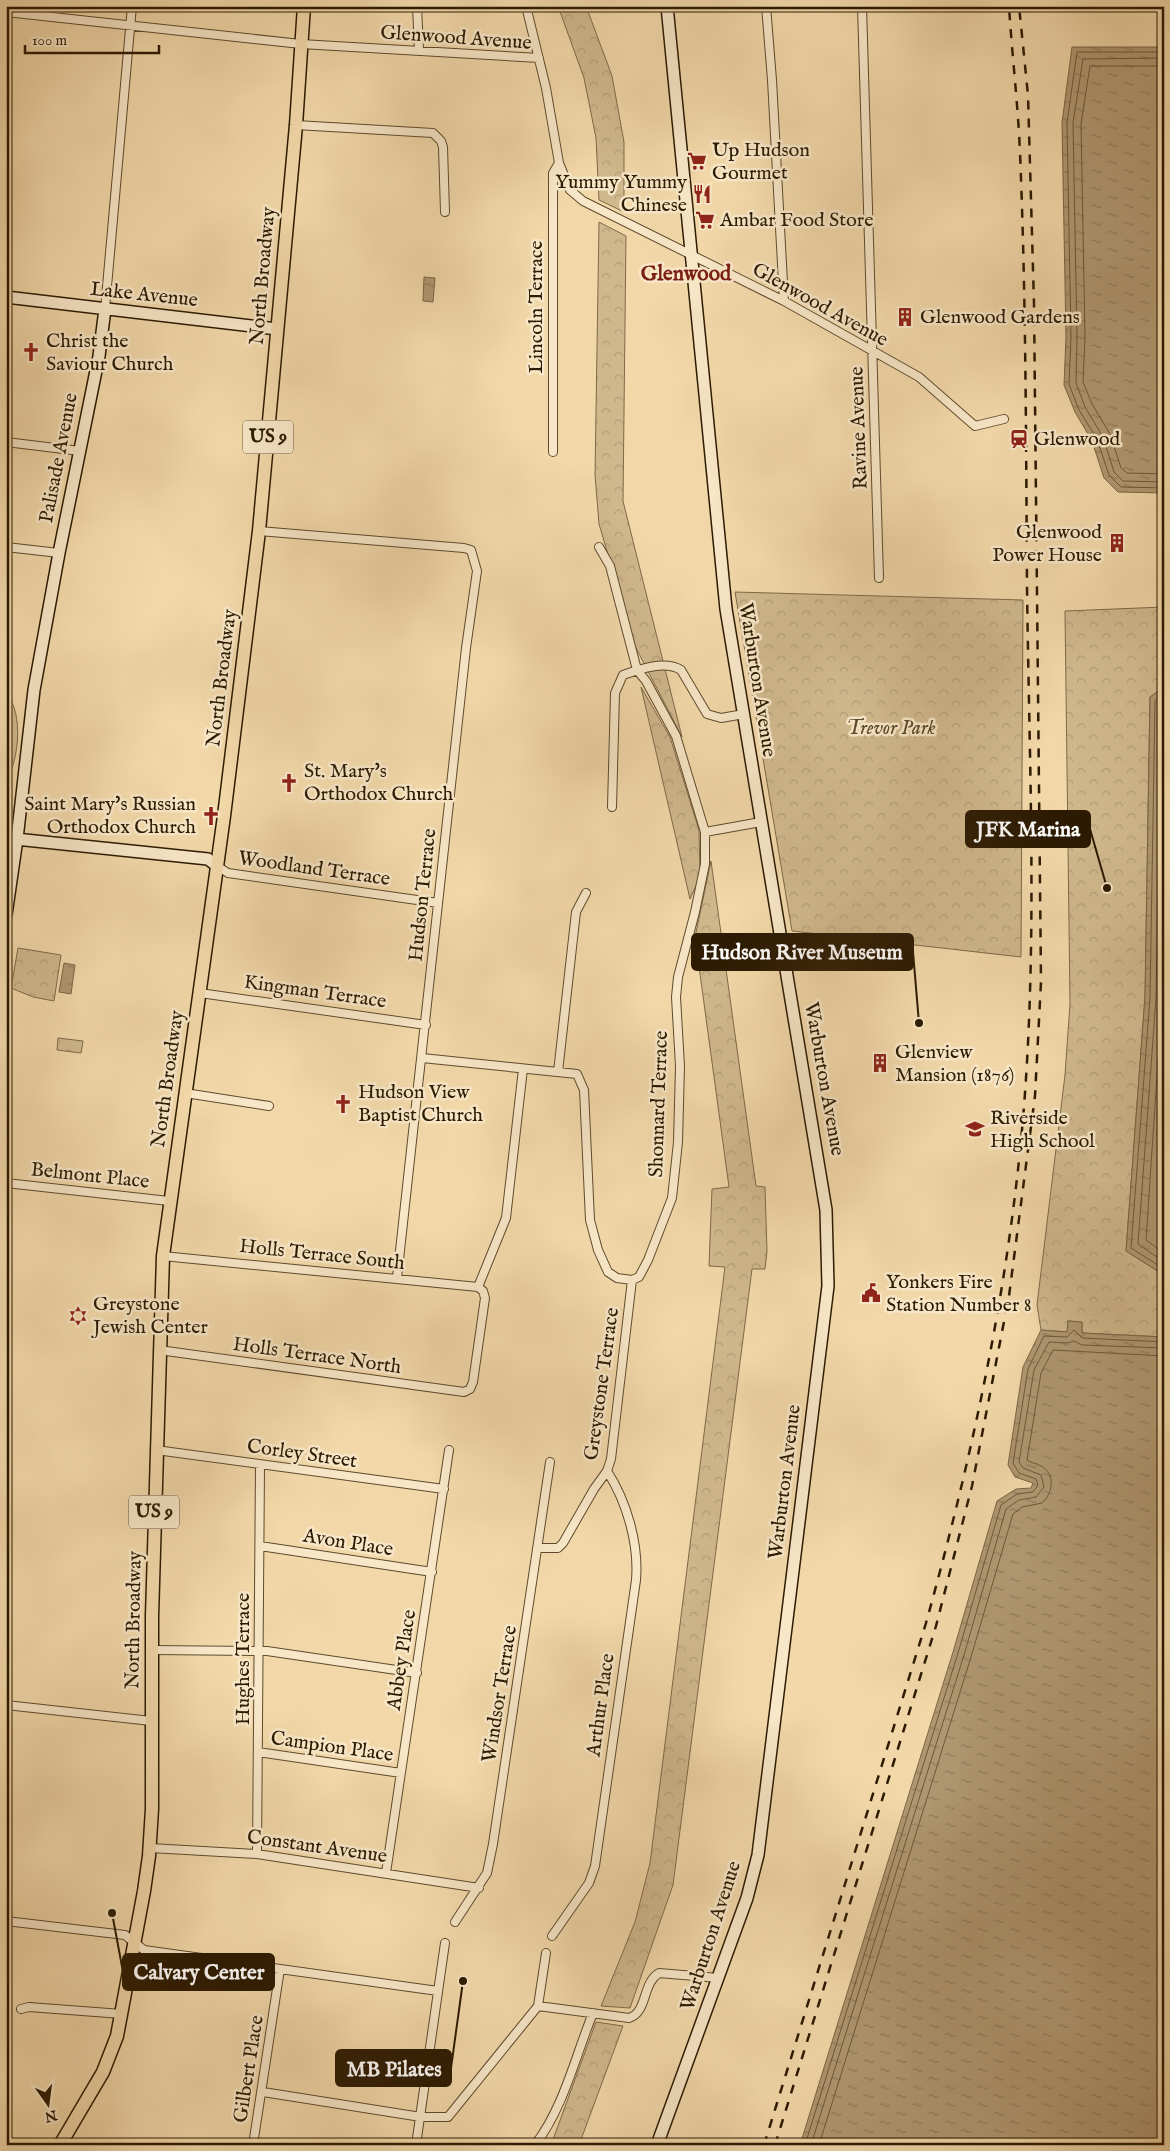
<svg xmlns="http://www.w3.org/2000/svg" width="1170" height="2151" viewBox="0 0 1170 2151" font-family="'IM FELL English',serif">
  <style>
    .grass { fill: #d0b88d; stroke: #7e6948 }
    .forest { fill: url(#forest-crowns); stroke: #7e6948 }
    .water { fill: url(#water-ripples); stroke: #7b6544 }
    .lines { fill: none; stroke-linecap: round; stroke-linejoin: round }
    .shore { stroke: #6e5839; stroke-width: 1 }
    .street-casing { stroke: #5e4a2c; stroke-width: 10 }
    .secondary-casing { stroke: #2c1a02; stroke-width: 14 }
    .primary-casing { stroke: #2c1a02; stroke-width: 15 }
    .street { stroke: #f7e6c7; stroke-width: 8 }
    .secondary { stroke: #f7e6c7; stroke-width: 11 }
    .primary { stroke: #f2d8a9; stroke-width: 12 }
    .rail { stroke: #2c1a02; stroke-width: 2.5; stroke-dasharray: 9 9; stroke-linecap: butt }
    .labels { text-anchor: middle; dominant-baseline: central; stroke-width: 5; stroke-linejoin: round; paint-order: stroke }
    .shield { fill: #f7e6c7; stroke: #69573d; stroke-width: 1 }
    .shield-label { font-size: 19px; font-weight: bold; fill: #2c1a02 }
    .street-label { font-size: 20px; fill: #2c1a02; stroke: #f7e6c7 }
    .poi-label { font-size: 20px; fill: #2c1a02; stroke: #f7e6c7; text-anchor: start }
    .park-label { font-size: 20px; font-style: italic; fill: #5d492c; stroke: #f7e6c7 }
    .neighbourhood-label { font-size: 21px; font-weight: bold; fill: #7a1f14; stroke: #f7e6c7 }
    .leader { fill: none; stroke: #2c1a02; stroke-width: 2 }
    .callout-dot { fill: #2c1a02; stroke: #f7e6c7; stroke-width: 2 }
    .callout { fill: #2c1a02; stroke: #2c1a02; stroke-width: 2 }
    .callout-label { font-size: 21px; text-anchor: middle; font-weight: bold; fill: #fff }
  </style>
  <defs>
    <pattern id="forest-crowns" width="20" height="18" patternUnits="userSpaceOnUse" patternTransform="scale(1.25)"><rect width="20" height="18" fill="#d0b88d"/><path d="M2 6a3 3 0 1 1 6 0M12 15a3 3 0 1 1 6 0" fill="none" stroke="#b39e78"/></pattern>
    <pattern id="water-ripples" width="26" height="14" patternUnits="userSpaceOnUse" patternTransform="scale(1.25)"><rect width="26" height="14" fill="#af9770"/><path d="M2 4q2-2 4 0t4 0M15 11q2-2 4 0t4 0" fill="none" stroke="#8f7a5a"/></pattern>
  </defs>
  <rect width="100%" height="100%" fill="#f2d8a9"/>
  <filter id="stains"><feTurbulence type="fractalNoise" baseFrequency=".004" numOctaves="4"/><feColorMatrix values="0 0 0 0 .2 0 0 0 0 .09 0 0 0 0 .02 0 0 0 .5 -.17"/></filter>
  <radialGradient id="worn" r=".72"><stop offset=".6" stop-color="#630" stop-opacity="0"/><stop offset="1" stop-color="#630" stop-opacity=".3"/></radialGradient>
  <!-- grass -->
  <path class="grass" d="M 6,693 C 24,714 19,759 6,782 L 12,725 L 6,705 Z"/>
  <!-- forest -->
  <path class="forest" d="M 558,6 L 586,6 L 612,76 L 624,142 L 624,212 L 599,200 L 596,138 L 584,78 Z
    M 599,222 L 626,236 L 623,501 L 682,737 L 635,646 L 599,524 L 595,475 Z
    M 735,592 L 1023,600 L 1021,957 L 792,931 Z
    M 1164,607 L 1164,687 L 1150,697 L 1145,997 L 1126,1251 L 1164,1275 L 1164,1337 L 1082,1333 L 1082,1322 L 1068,1321 L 1067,1332 L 1041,1330 L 1037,1305 L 1065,1075 L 1070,1004 L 1065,611 Z
    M 641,687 L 670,737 L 699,830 L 700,877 L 690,899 Z
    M 711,861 L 756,1186 L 765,1187 L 767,1251 L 765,1269 L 752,1269 L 673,1885 L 630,2008 L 601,2006 L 635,1922 L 650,1863 L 725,1267 L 709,1266 L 712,1189 L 729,1187 L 695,937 Z
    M 18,948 L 61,955 L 54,1001 L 33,997 L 11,988 Z
    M 58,1038 L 83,1041 L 81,1053 L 57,1050 Z
    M 596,2022 L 623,2026 L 579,2145 L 551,2145 Z"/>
  <!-- water -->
  <path class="water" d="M 1072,47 L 1164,47 L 1164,493 L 1118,492 L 1104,478 L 1092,441 L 1075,412 L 1064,385 L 1066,337 L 1062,123 Z
    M 424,277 L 435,278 L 433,302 L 423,301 Z
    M 1164,687 L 1164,1275 L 1126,1251 L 1145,997 L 1150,697 Z
    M 64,963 L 75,965 L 71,994 L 59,992 Z
    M 1068,1321 L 1082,1322 L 1082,1333 L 1164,1337 L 1164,2145 L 800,2145 L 953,1652 L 997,1501 L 1016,1489 L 1031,1488 L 1033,1483 L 1015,1477 L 1008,1465 L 1023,1367 L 1041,1330 L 1067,1332 Z"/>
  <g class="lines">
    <!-- shore -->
    <path class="shore" d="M 1164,52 L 1077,52 L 1067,123 L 1071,337 L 1069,384 L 1079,410 L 1097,439 L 1109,475 L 1121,487 L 1164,488
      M 1164,58 L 1083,59 L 1073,123 L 1077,337 L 1076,383 L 1085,407 L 1103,437 L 1114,472 L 1123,481 L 1164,482
      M 1164,66 L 1090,66 L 1081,124 L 1085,337 L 1083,382 L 1092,404 L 1110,434 L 1121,468 L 1127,473 L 1164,474
      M 1164,693 L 1155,701 L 1150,998 L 1131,1248 L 1164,1269
      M 1164,701 L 1161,704 L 1156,998 L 1138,1244 L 1164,1262
      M 1164,971 L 1146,1240 L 1164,1253
      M 805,2145 L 958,1653 L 1001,1505 L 1017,1494 L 1033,1492 L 1038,1485 L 1036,1479 L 1019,1473 L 1013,1463 L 1028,1369 L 1044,1336 L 1067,1337 L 1074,1330 L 1082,1338 L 1164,1342
      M 811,2145 L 964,1655 L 1006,1509 L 1019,1500 L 1036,1497 L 1044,1487 L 1041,1475 L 1023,1468 L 1019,1462 L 1034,1370 L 1049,1342 L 1067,1343 L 1074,1341 L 1082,1345 L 1164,1348
      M 819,2145 L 971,1657 L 1013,1514 L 1022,1507 L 1042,1503 C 1053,1493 1056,1474 1041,1466 C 1036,1463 1031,1463 1027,1460 L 1041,1373 L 1053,1350 L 1164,1356"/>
    <!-- street casing -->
    <g class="street-casing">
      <path id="street" d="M 417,6 L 419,50
        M 526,6 L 546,88 L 559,163 L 570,190 L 583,201 L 784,301 L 919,377 L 975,426 L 1004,419
        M 766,6 L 772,80 L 784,301
        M 862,6 L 879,578
        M 6,12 L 301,44 L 539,58
        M 296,125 L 433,133 L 441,141 L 443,147 L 445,212
        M 105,309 L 132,6
        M 6,442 L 80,451
        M 553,452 L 553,173 L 559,163
        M 259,531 L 464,548 L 471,550 L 477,571 L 466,648 L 397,1278
        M 6,547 L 59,553
        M 612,807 L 615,693 L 623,675 C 640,669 665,660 681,670 L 707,714 L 721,718 L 744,714
        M 705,832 L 761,822
        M 217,866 L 228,873 L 438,903
        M 200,993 L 426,1025
        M 422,1058 L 577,1074 L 584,1090 L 590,1220 L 598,1250 L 608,1272 L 617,1278 L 632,1280 L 639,1277 L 648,1260 L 672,1198 L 678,1142 L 680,1066 L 676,997 L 678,977 L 695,912 L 705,864 L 705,832 L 676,736 L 646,681 L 637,670 L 610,566 L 599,547
        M 558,1072 L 576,912 L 586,893
        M 185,1093 L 269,1106
        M 6,1183 L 169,1201
        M 163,1256 L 478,1287
        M 478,1287 L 506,1218 L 523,1069
        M 159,1350 L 464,1392 L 470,1389 L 473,1382 L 485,1298 L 483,1291 L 478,1287
        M 156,1450 L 444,1489
        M 260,1546 L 432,1572
        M 538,1548 L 558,1548 L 563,1543 L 594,1489 L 607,1471 L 611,1459 L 632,1280
        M 151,1650 L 267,1651 L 417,1673
        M 6,1705 L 151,1721
        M 258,1752 L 401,1773
        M 150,1848 L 257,1854 L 479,1888
        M 257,1854 L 260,1465
        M 386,1873 L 449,1450
        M 6,1921 L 125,1935 L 144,1950 L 438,1991
        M 455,1922 L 487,1873 L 493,1844 L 550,1462
        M 552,1936 L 589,1883 L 595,1866 L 636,1580 C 639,1544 627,1502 607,1471
        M 538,2006 L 546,1953
        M 21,2009 L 29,2007 L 122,2014
        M 263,2092 L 421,2117 L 448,2117 L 538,2006 L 629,2018 C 648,2012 642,1983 659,1973 L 719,1978
        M 253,2145 L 280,1969
        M 416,2145 L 445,1943
        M 535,2145 C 564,2107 575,2057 593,2013"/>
    </g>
    <!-- secondary casing -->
    <g class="secondary-casing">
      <path id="secondary" d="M 6,297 L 277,329
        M 6,838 L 208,859 L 217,866
        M 6,915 L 17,839 L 34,690 L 59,553 L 99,356 L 105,309
        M 657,2145 L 747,1898 L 758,1855 L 828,1286 L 826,1210 L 726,609 L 667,6"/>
    </g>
    <!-- primary casing -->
    <g class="primary-casing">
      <path id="primary" d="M 60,2145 L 103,2072 L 117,2036 L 144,1891 L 149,1856 L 152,1809 L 152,1616 L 163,1256 L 224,816 L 259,531 L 296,125 L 304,6"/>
    </g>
    <!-- street -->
    <use href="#street" class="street"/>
    <!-- secondary -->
    <use href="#secondary" class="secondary"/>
    <!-- primary -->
    <use href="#primary" class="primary"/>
    <!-- rail -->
    <path class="rail" d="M 764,2145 L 926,1623 C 974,1450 1012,1273 1025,1093 C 1037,925 1029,755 1027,586 C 1026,442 1026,297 1020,153 C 1018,104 1012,55 1009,6
      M 775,2145 L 936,1626 L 972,1486 L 1009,1296 L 1035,1096 L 1041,982 L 1034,304 L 1028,95 L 1019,6"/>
  </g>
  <!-- icons -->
  <defs>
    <g id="supermarket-bare" transform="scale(1.5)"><path d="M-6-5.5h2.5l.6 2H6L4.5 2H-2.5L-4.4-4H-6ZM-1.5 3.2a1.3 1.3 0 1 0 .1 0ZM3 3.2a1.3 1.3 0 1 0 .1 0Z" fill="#8f2418" stroke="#f7e6c7" stroke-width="2.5" paint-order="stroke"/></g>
    <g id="restaurant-bare" transform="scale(1.5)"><path d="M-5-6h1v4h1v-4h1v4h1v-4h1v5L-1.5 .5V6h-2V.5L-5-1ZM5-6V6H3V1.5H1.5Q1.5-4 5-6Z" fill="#8f2418" stroke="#f7e6c7" stroke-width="2.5" paint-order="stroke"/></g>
    <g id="building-bare" transform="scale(1.5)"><path d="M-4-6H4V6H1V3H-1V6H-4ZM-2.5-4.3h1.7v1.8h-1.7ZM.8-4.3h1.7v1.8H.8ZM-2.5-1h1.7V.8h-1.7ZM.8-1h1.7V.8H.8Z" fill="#8f2418" stroke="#f7e6c7" stroke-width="2.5" paint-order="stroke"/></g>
    <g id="church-bare" transform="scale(1.5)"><path d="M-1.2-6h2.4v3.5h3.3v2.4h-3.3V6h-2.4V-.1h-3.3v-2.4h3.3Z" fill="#8f2418" stroke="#f7e6c7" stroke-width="2.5" paint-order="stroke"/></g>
    <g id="station-bare" transform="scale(1.5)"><path d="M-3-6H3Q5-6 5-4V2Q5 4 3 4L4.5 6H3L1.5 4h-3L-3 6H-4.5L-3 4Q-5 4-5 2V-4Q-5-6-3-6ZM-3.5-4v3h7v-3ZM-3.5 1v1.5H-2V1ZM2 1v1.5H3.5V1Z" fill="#8f2418" stroke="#f7e6c7" stroke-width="2.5" paint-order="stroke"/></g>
    <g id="school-bare" transform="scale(1.5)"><path d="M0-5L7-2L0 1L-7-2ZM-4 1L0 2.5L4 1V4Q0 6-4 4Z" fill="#8f2418" stroke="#f7e6c7" stroke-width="2.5" paint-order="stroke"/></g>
    <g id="civic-bare" transform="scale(1.5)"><path d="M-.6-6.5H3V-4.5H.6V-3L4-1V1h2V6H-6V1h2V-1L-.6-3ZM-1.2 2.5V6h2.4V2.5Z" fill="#8f2418" stroke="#f7e6c7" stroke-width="2.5" paint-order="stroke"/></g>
    <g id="synagogue-bare" transform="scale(1.5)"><path d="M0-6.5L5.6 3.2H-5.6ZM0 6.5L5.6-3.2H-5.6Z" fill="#8f2418" stroke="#f7e6c7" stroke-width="2.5" paint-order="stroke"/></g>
  </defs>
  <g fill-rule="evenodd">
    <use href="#supermarket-bare" x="697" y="161"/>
    <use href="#restaurant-bare" x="702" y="194"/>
    <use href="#supermarket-bare" x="705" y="220"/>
    <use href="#building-bare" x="905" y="317"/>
    <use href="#church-bare" x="31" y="352"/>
    <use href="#station-bare" x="1019" y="439"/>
    <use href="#building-bare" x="1117" y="543"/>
    <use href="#church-bare" x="289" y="783"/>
    <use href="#church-bare" x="211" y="816"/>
    <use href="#building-bare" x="880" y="1063"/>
    <use href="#church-bare" x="343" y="1104"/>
    <use href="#school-bare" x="975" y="1129"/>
    <use href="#civic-bare" x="871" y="1293"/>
    <use href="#synagogue-bare" x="78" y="1316"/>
  </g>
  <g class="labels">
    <!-- shield labels -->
    <g class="shield">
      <rect x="243" y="420.5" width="50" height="33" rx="4"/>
      <rect x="129" y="1495.5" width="50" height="33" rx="4"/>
    </g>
    <g class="shield-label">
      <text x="268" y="437">US 9</text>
      <text x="154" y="1512">US 9</text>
    </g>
    <!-- street labels -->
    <g class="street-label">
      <text transform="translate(456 38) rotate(4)">Glenwood Avenue</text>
      <text transform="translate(263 276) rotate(-85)">North Broadway</text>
      <text transform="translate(144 295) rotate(6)">Lake Avenue</text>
      <text transform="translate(820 305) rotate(29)">Glenwood Avenue</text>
      <text transform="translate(536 307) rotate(-90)">Lincoln Terrace</text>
      <text transform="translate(859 428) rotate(-92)">Ravine Avenue</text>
      <text transform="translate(59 458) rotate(-79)">Palisade Avenue</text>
      <text transform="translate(222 678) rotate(-83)">North Broadway</text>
      <text transform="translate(757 680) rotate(81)">Warburton Avenue</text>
      <text transform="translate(314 869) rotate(8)">Woodland Terrace</text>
      <text transform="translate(423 895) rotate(-84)">Hudson Terrace</text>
      <text transform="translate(315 992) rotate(8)">Kingman Terrace</text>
      <text transform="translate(168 1079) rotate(-82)">North Broadway</text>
      <text transform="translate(824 1079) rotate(80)">Warburton Avenue</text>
      <text transform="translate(659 1104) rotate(-88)">Shonnard Terrace</text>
      <text transform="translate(90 1176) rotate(6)">Belmont Place</text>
      <text transform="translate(322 1255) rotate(6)">Holls Terrace South</text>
      <text transform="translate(317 1356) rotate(8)">Holls Terrace North</text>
      <text transform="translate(602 1384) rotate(-82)">Greystone Terrace</text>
      <text transform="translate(302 1454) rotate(8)">Corley Street</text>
      <text transform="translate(785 1482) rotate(-83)">Warburton Avenue</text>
      <text transform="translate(348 1543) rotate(9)">Avon Place</text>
      <text transform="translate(134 1620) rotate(-89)">North Broadway</text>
      <text transform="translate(243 1659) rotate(-90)">Hughes Terrace</text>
      <text transform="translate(402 1660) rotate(-81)">Abbey Place</text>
      <text transform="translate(500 1694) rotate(-81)">Windsor Terrace</text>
      <text transform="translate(601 1705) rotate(-82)">Arthur Place</text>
      <text transform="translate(332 1747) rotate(8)">Campion Place</text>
      <text transform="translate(317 1847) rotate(8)">Constant Avenue</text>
      <text transform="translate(711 1936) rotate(-72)">Warburton Avenue</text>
      <text transform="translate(249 2069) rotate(-81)">Gilbert Place</text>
    </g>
    <!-- poi labels -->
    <g class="poi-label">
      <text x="712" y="150">Up Hudson<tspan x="712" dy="23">Gourmet</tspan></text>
      <text x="687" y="182" text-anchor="end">Yummy Yummy<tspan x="687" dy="23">Chinese</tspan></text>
      <text x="720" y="220">Ambar Food Store</text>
      <text x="920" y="317">Glenwood Gardens</text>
      <text x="46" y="341">Christ the<tspan x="46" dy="23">Saviour Church</tspan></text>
      <text x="1034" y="439">Glenwood</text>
      <text x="1102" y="532" text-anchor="end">Glenwood<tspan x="1102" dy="23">Power House</tspan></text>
      <text x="304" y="771">St. Mary's<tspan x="304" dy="23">Orthodox Church</tspan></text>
      <text x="196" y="804" text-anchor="end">Saint Mary's Russian<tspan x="196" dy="23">Orthodox Church</tspan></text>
      <text x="895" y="1052">Glenview<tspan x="895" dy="23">Mansion (1876)</tspan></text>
      <text x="358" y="1092">Hudson View<tspan x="358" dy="23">Baptist Church</tspan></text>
      <text x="990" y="1118">Riverside<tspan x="990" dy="23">High School</tspan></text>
      <text x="886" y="1282">Yonkers Fire<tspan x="886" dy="23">Station Number 8</tspan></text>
      <text x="93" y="1304">Greystone<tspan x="93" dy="23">Jewish Center</tspan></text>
    </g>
    <!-- park labels -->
    <g class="park-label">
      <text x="891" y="728">Trevor Park</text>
    </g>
    <!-- neighbourhood labels -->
    <g class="neighbourhood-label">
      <text x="686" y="274">Glenwood</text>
    </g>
  </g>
  <!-- callouts -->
  <path class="leader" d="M1107 888L1090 829M919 1023L913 952M112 1913L123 1972M463 1981L451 2068"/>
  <g class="callout-dot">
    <circle cx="1107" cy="888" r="5"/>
    <circle cx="919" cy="1023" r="5"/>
    <circle cx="112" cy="1913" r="5"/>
    <circle cx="463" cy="1981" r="5"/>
  </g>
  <g class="callout">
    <rect x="966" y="811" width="124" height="36" rx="5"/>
    <rect x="692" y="934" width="221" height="36" rx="5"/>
    <rect x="123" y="1954" width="151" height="36" rx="5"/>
    <rect x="336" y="2050" width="115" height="36" rx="5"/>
  </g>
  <g class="callout-label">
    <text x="1028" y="836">JFK Marina</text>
    <text x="802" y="959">Hudson River Museum</text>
    <text x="199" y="1979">Calvary Center</text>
    <text x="394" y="2076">MB Pilates</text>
  </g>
  <!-- margin -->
  <rect width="1170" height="2151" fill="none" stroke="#f2d8a9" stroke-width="25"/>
  <rect x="8" y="8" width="1155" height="2136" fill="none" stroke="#2c1a02" stroke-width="2.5"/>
  <rect x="12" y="12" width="1145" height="2126" fill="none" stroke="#2c1a02"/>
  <!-- north arrow -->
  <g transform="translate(48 2104) rotate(166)" stroke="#f7e6c7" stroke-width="4" paint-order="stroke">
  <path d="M0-4L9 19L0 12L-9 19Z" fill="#2c1a02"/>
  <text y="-8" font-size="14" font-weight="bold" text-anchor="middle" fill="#2c1a02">N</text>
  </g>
  <!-- scale -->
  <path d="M25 45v8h134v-8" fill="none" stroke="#2c1a02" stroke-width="2.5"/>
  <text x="32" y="45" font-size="15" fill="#2c1a02" stroke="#f7e6c7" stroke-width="4" paint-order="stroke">100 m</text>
  <rect width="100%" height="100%" filter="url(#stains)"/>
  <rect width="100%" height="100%" fill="url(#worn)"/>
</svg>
